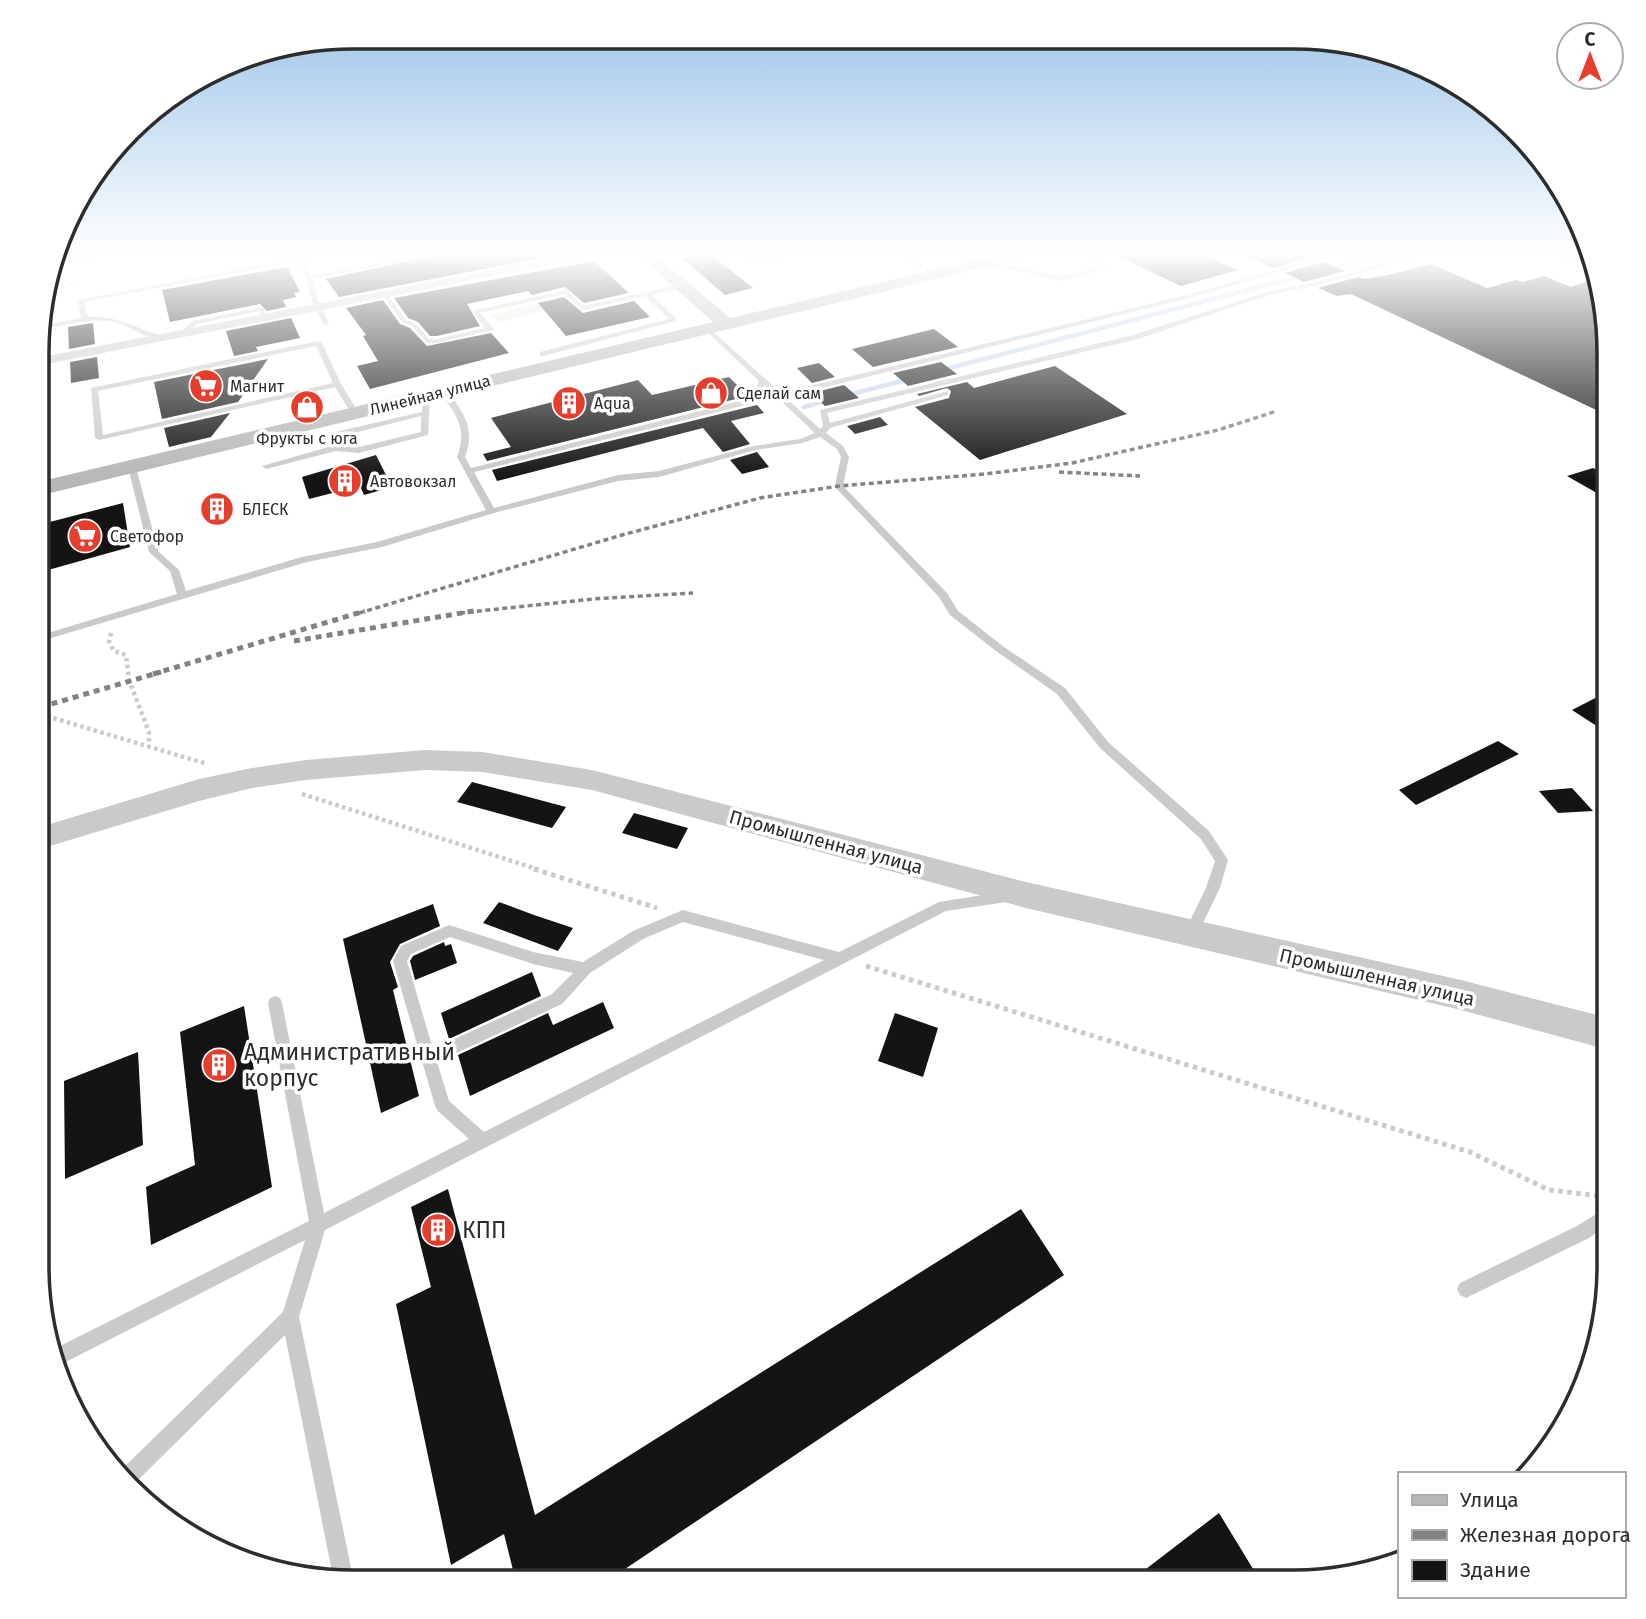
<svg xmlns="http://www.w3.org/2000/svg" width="1646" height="1619" viewBox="0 0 1646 1619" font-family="'Fira Sans',sans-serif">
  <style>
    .green { fill: #e0ebda }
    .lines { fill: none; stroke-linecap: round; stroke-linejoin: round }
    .stream { stroke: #c5d6eb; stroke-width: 4.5 }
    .building { fill: #141414 }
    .path-far2 { stroke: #cacaca; stroke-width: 2.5; stroke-dasharray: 2 2; stroke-linecap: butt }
    .path-far1 { stroke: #cacaca; stroke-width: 4.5; stroke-dasharray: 3.5 3.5; stroke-linecap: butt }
    .path { stroke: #cacaca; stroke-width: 5; stroke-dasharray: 4.5 4.5; stroke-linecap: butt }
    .service { fill: #cacaca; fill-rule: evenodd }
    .minor { fill: #cacaca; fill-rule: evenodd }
    .tertiary { fill: #cacaca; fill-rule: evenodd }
    .secondary { fill: #b7b7b7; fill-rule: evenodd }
    .rail-far1 { stroke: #828282; stroke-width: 3.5; stroke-dasharray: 5 3.5; stroke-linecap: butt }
    .rail { stroke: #828282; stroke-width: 5; stroke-dasharray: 6 5; stroke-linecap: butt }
    .labels { text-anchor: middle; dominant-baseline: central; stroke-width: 7; stroke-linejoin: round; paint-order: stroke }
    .far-poi-label { font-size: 16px; fill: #2d2d2d; stroke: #fff; text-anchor: start }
    .far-street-label { font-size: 16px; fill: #2d2d2d; stroke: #fff }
    .street-label { font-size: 19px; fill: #2d2d2d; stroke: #fff }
    .near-poi-label { font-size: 23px; fill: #2d2d2d; stroke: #fff; text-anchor: start }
    .rim { fill: none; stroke: #2d2d2d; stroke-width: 3.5 }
  </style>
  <rect width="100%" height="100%" fill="#fff"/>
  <!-- green -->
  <path class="green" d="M 552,300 L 566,305 L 496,323 L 491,315 Z"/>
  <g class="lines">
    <!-- stream -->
    <path class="stream" d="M 1328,270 L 1393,253
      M 942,370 L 1305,275
      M 844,396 L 913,378
      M 804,407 L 831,399"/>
  </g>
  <!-- building -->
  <path class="building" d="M 446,253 L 567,253 L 339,297 L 326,279 Z
    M 709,253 L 753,288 L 725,295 L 682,258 Z
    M 1111,253 L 1200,253 L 1238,270 L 1181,286 Z
    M 1239,253 L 1302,253 L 1312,257 L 1273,268 Z
    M 594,261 L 629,293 L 584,303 L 565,287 L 532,295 L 528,291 L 467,304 L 480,326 L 437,336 L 430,336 L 418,322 L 408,318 L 394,298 Z
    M 1323,262 L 1345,271 L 1304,282 L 1285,273 Z
    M 1431,264 L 1487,288 L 1516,280 L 1523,282 L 1544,276 L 1571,287 L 1589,281 L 1599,285 L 1609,333 L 1609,416 L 1351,294 L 1337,296 L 1318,288 L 1358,277 L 1364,279 L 1388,275 Z
    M 281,268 L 288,268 L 300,292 L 294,293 L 296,297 L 283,300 L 286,307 L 267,311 L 260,304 L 170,322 L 162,290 Z
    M 564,297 L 583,313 L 634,301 L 650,317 L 566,336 L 538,303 Z
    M 383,300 L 400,324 L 410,328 L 427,346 L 491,333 L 509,353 L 370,389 L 357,366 L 378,361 L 363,336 L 366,335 L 346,308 Z
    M 291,318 L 300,338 L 256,347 L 258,351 L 234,356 L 226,331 Z
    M 93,323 L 95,344 L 69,349 L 68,327 Z
    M 934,329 L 958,347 L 873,367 L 852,349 Z
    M 97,357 L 99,378 L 71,383 L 70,362 Z
    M 268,359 L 238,402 L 162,419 L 154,382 Z
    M 941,362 L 957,374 L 908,386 L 893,373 Z
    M 819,363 L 835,377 L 812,383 L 797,368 Z
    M 1055,366 L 1127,414 L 980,460 L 915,407 L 949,398 L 951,391 L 947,388 L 919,396 L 917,394 L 967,382 L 974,388 Z
    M 729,377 L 748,396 L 487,461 L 483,454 L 511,447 L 491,418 L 638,380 L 652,395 Z
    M 844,385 L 859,398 L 825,406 L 812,393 Z
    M 757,405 L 764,413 L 731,421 L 750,444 L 723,452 L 703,428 L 497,481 L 492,470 Z
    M 230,413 L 211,437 L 169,447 L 164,428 Z
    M 880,417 L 888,425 L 855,434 L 847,426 Z
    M 757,452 L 769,467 L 742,474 L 730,460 Z
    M 376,455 L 392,487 L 364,495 L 360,486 L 309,499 L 302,477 Z
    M 1593,468 L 1609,476 L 1609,500 L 1567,476 Z
    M 123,503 L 130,547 L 41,572 L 42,524 Z
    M 1609,691 L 1609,734 L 1572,710 Z
    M 1498,741 L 1519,754 L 1416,805 L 1399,790 Z
    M 472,782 L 566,807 L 552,828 L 457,802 Z
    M 1572,788 L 1593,811 L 1558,813 L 1539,791 Z
    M 634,813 L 688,828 L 677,849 L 622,833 Z
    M 499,902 L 534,915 L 573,928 L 558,951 L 483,923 Z
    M 433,904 L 440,926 L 400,944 L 390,962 L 398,987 L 393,990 L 419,1096 L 381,1113 L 343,939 Z
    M 444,942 L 445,946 L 451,944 L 457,963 L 415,980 L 410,961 L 413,956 Z
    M 532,972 L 541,996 L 449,1039 L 441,1013 Z
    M 603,1002 L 614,1028 L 470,1096 L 458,1055 L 548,1013 L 553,1025 Z
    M 244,1006 L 272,1187 L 151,1245 L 146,1187 L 195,1165 L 180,1032 Z
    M 895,1013 L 938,1028 L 923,1077 L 878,1061 Z
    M 138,1052 L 143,1145 L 65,1179 L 64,1081 Z
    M 448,1189 L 535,1515 L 1021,1209 L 1064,1275 L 622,1571 L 625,1582 L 516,1582 L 504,1534 L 451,1565 L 396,1304 L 431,1287 L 411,1207 Z
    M 1219,1513 L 1261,1582 L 1129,1582 Z"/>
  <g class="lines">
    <!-- path-far2 -->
    <path class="path-far2" d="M 127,258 L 157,253
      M 57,276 L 77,288"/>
    <!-- path-far1 -->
    <path class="path-far1" d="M 111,633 L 109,641 L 114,651 L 126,655 L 129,680 L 149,732 L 149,746
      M 40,714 L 207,764
      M 302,794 L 540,870"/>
    <!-- path -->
    <path class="path" d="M 534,869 L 657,908
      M 866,966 L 1470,1152 L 1549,1190 L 1601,1196"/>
    <!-- service -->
    <path class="service" d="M 107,253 L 119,253 L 53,265 L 54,261 Z
      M 299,253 L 305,253 L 311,276 L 433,253 L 444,253 L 312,279 L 318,301 L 329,323 L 326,325 L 323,323 L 312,301 L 301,261 L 84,302 L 88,317 C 116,315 136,328 162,336 L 162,340 C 145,339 131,326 115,322 C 91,317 66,326 43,329 L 43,325 L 81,318 L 78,300 L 300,258 Z
      M 736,253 L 742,253 L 753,261 L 795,253 L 805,253 L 752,265 Z
      M 898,253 L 905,253 L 937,274 L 932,275 Z
      M 1079,253 L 1085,253 L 1107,269 L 1060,281 L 1024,272 L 973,264 L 976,262 L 1024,268 L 1060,277 L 1099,268 Z
      M 1335,253 L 1343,253 L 1190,298 L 785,397 L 820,429 L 823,426 L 820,410 L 1133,335 L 1270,291 L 1316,282 L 1423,253 L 1431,253 L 1319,285 L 1273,294 L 1138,339 L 827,413 L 830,423 L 948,391 L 948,395 L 830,428 L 826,433 L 843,446 L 849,457 L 843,486 L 947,593 L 958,611 L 1004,647 L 1065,688 L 1108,742 L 1209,831 L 1228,860 L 1220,888 L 1196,937 L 1191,939 L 1186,937 L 1184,933 L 1206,888 L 1215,861 L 1201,839 L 1100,748 L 1057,694 L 996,651 L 950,615 L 939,597 L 836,488 L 835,486 L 841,457 L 837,449 L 820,437 L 802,443 L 755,450 L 659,477 L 618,481 L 494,513 L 382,547 L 307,562 L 41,641 L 41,635 L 177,594 L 170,571 L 149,552 L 128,467 L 129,465 L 136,467 L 158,551 L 179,570 L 186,591 L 302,557 L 377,542 L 486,510 L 457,457 C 468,427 456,416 440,391 L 441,389 L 447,389 C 463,414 476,426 465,457 L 471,468 L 752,398 L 759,381 L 704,329 L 704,327 L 708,327 L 781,393 L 1186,295 ZM 765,386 L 815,433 L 800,439 L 754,446 L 659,471 L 618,475 L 494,508 L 474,472 L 758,402 Z
      M 683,284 L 685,285 L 685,287 L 652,295 L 676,319 L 676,321 L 543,356 L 540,356 L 540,352 L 669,319 L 645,296 L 582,310 L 565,294 L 480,313 L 494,329 L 492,330 L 437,343 L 427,343 L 412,326 L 402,322 L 382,294 L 387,293 L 406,320 L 416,324 L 429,339 L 437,339 L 485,328 L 473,312 L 476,310 L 566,290 L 583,306 Z
      M 261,307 L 264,309 L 267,318 L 263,318 L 259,311 L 197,324 L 185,334 L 179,333 L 193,321 Z
      M 318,341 L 322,343 L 341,384 L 359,413 L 358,415 L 352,415 L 335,387 L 99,440 L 95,438 L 91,388 ZM 316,346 L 333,383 L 103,435 L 98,391 Z
      M 423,394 L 430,396 L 428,435 L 359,453 L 336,451 L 266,469 L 262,466 L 332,446 L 335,432 L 422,412 ZM 421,416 L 421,432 L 359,447 L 340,446 L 342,436 Z
      M 1008,891 L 1013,893 L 1015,897 L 1013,901 L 946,911 L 325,1230 L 299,1317 L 354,1582 L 334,1582 L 285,1335 L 134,1484 L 119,1472 L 283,1312 L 305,1240 L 54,1368 L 50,1351 L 309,1221 L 268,1003 L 270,998 L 275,996 L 280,998 L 282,1003 L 324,1213 L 469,1139 L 438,1111 L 435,1106 L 393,961 L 401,946 L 449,925 L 533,952 L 583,962 L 633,931 L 683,910 L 839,952 L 939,902 ZM 683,922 L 824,960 L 484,1132 L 449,1101 L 437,1062 L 562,1004 L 590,973 L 643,939 ZM 450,937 L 533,964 L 573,973 L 552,994 L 433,1049 L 407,961 L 411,954 Z
      M 1609,1206 L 1609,1224 L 1589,1238 L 1472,1295 L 1466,1298 L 1460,1295 L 1457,1289 L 1460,1283 L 1577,1226 Z"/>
    <!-- minor -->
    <path class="minor" d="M 579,253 L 600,253 L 594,256 L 42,365 L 42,357 Z"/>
    <!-- tertiary -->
    <path class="tertiary" d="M 425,750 L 482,752 L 592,770 L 1026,882 L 1461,980 L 1609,1018 L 1609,1050 L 1461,1010 L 1026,908 L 592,790 L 482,772 L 425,770 L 306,780 L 252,788 L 199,801 L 40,849 L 40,827 L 199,779 L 252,768 L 306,760 Z"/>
    <!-- secondary -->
    <path class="secondary" d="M 636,253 L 653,253 L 730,318 L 1004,253 L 1030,253 L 1022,258 L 42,495 L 42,481 L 713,322 Z
      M 1554,253 L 1576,253 L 1594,259 L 1596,270 L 1556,256 Z"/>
    <!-- rail-far1 -->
    <path class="rail-far1" d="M 1059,472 L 1140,476
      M 359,613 L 622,535 L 760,498 L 839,486 L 985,474 L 1072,463 L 1218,430 L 1277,411
      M 460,613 L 593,599 L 693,593"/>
    <!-- rail -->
    <path class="rail" d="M 294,641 L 474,611
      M 153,674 L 365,611
      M 41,707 L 161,672"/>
  </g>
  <!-- sky -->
  <linearGradient id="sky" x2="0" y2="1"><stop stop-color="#9ac2e9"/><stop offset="0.53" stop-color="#fff"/><stop offset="1" stop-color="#fff" stop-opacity="0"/></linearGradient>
  <rect width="1646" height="479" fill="url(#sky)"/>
  <!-- icons -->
  <defs>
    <g id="supermarket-disc" transform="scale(1.75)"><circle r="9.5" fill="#e63d2c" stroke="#fff"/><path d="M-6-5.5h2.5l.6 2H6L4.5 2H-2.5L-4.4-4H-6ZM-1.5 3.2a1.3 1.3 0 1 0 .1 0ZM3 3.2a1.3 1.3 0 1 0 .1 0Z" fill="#fff"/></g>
    <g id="shop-disc" transform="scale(1.75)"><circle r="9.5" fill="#e63d2c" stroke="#fff"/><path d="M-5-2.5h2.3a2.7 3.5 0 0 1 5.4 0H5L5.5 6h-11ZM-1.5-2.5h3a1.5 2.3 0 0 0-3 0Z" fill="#fff"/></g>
    <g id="building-disc" transform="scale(1.75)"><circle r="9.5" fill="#e63d2c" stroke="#fff"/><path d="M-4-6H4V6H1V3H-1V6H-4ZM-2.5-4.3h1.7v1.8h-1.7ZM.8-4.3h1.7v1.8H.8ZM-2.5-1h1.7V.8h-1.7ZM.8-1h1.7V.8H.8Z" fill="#fff"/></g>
  </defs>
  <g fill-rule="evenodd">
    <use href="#supermarket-disc" x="206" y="386"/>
    <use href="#shop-disc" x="711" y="393"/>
    <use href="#building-disc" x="569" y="403"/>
    <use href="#shop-disc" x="307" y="407"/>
    <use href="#building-disc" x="345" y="481"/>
    <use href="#building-disc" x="217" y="509"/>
    <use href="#supermarket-disc" x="85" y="536"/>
    <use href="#building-disc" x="219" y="1065"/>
    <use href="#building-disc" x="438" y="1230"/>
  </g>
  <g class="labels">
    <!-- far-poi labels -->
    <g class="far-poi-label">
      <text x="230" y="386">Магнит</text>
      <text x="736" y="393">Сделай сам</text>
      <text x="594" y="403">Aqua</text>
      <text x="307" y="438" text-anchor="middle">Фрукты с юга</text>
      <text x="370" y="481">Автовокзал</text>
      <text x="242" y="509">БЛЕСК</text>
      <text x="110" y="536">Светофор</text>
    </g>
    <!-- far-street labels -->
    <g class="far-street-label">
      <text transform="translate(430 395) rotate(-14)">Линейная улица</text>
    </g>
    <!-- street labels -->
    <g class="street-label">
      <text transform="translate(826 842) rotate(15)">Промышленная улица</text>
      <text transform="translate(1377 977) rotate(13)">Промышленная улица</text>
    </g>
    <!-- near-poi labels -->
    <g class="near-poi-label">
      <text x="244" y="1052">Административный<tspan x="244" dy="26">корпус</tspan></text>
      <text x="462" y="1230">КПП</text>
    </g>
  </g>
  <!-- crop -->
  <path d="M0 0H1646V1619H0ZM353 49H1293A304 304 0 0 1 1597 353V1266A304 304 0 0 1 1293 1570H353A304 304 0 0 1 49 1266V353A304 304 0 0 1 353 49Z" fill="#fff" fill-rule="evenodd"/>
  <path class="rim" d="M353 49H1293A304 304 0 0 1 1597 353V1266A304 304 0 0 1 1293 1570H353A304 304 0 0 1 49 1266V353A304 304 0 0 1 353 49Z"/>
  <!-- legend -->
  <rect x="1398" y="1472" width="228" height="126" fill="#ffffff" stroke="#ababab" stroke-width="2"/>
  <rect x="1412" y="1495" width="35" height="10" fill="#b7b7b7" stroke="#ababab" stroke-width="2"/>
  <text x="1460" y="1507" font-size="21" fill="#2d2d2d">Улица</text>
  <rect x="1412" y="1530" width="35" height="10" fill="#828282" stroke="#ababab" stroke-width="2"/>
  <text x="1460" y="1542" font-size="21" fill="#2d2d2d">Железная дорога</text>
  <rect x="1412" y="1560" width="35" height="21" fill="#141414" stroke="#ababab" stroke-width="2"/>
  <text x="1460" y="1577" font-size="21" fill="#2d2d2d">Здание</text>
  <!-- north arrow -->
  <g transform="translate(1590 56)"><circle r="33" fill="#ffffff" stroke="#ababab" stroke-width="2"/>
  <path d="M0-5L12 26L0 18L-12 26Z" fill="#e63d2c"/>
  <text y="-10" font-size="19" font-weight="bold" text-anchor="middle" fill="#2d2d2d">С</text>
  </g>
</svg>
